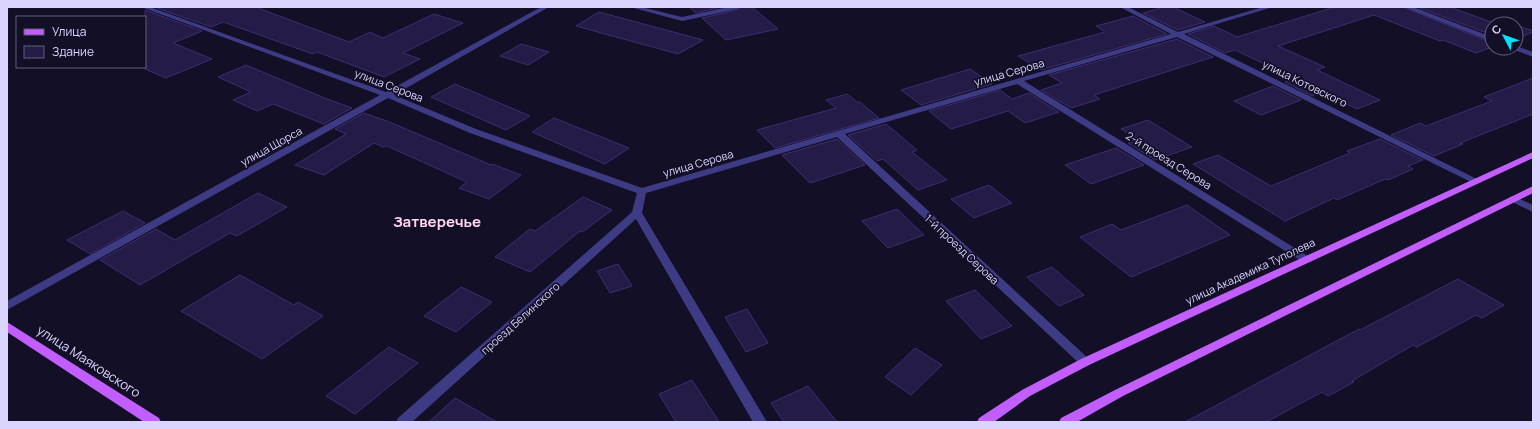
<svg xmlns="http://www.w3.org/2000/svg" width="1540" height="429" viewBox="0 0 1540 429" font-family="Manrope,sans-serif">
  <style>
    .building { fill: #241b47; stroke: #3c2e73 }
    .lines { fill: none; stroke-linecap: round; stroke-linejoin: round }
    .minor { fill: #3e3b85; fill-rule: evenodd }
    .major { fill: #c25dfe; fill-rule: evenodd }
    .labels { text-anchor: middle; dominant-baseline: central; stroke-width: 3.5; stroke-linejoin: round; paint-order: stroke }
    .street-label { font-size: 11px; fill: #dad5ff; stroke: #130f26 }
    .near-street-label { font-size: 13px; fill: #dad5ff; stroke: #130f26 }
    .district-label { font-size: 15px; font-weight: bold; fill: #ffd7f0; stroke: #130f26 }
  </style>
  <rect width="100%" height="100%" fill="#130f26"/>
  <!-- building -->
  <path class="building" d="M 154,7 L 259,7 L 258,8 L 349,42 L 370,32 L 383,38 L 434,14 L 463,23 L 403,53 L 420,59 L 384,77 L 317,52 L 313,54 L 223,22 L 211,27 Z
    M 689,7 L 721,7 L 696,13 Z
    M 742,7 L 752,7 L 778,29 L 726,40 L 702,18 L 738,10 Z
    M 1164,7 L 1173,7 L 1205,22 L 1178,30 L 1143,13 Z
    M 1335,7 L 1403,7 L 1492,43 L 1492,47 L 1476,53 L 1443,40 L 1440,41 L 1374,15 L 1278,46 L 1325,67 L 1317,70 L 1380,100 L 1357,109 L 1321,92 L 1312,96 L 1285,82 L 1294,79 L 1292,77 L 1235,50 L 1225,53 L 1188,34 L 1214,26 L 1237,37 Z
    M 1417,7 L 1450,7 L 1491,22 L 1500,19 L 1514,24 L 1492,24 L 1492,35 Z
    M 145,10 L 202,31 L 173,43 L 212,59 L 166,78 L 145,69 Z
    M 599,12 L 703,40 L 678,54 L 576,26 Z
    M 1133,16 L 1167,34 L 1041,70 L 1018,56 L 1105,32 L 1096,26 Z
    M 1516,25 L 1533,31 L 1533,32 L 1516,39 Z
    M 1177,39 L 1213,57 L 1094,95 L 1100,99 L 1071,108 L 1041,90 L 1062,83 L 1049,75 Z
    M 521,44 L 549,52 L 528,65 L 500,56 Z
    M 246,65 L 327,99 L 352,108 L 324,124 L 273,104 L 257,111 L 233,100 L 251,92 L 218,77 Z
    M 970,69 L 992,84 L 921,105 L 901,90 Z
    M 1533,78 L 1533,114 L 1460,143 L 1463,144 L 1434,156 L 1391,135 L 1420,123 L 1426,126 L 1492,101 L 1484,97 Z
    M 455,84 L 530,116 L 506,130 L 431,97 Z
    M 1273,86 L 1301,100 L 1261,115 L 1234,101 Z
    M 1000,90 L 1012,99 L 1029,93 L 1059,112 L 1025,123 L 1008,111 L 951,129 L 929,111 Z
    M 847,94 L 857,102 L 860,102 L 879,118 L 775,148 L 757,130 L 836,108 L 826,100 Z
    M 364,113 L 387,121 L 491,165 L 492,164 L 521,175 L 489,199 L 459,188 L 467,182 L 387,146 L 384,147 L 374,143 L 324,175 L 295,165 L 346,134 L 335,129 Z
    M 554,118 L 629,148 L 605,164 L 532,132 Z
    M 1148,120 L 1192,147 L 1155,160 L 1128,143 L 1139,140 L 1121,129 Z
    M 886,124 L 917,150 L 912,152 L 947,180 L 918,190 L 883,159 L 877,161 L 848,135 Z
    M 837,139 L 865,165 L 810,183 L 782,155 Z
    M 1380,139 L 1423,160 L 1408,166 L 1413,169 L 1388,180 L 1385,179 L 1337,200 L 1334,198 L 1285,221 L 1193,164 L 1218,155 L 1271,186 L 1350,153 L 1347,151 Z
    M 1116,148 L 1144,165 L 1091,184 L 1065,165 Z
    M 989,185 L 1012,203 L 974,218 L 951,199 Z
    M 258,193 L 287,207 L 237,236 L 230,233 L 140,285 L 100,260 L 156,229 L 175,240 Z
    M 583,197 L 612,210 L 582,232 L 580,231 L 530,272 L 495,257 L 530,229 L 535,231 Z
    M 1187,205 L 1230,235 L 1131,277 L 1080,237 L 1112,224 L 1121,230 Z
    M 897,209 L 924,235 L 888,248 L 862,221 Z
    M 123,211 L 145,223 L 90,254 L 67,240 Z
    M 618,264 L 632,286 L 610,293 L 597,271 Z
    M 1052,267 L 1084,295 L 1059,306 L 1027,277 Z
    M 240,275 L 294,305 L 298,302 L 323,316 L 262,359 L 181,311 Z
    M 1458,279 L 1504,305 L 1482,318 L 1476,315 L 1417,347 L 1413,345 L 1352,381 L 1354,382 L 1328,396 L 1322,392 L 1266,422 L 1185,422 L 1359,329 L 1360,330 Z
    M 461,287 L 492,302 L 456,332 L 424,316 Z
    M 975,290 L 1012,326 L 981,339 L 946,301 Z
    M 747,309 L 768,343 L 746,352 L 725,317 Z
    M 389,347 L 418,363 L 355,414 L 326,396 Z
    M 915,348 L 942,365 L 911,395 L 885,377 Z
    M 692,380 L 719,422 L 676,422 L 659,394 Z
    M 808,386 L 837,422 L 784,422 L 771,403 Z
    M 455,398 L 497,422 L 429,422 Z"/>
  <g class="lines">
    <!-- minor -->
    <path class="minor" d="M 141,7 L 150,7 L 386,92 L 541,7 L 549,7 L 394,95 L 476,129 L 642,188 L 1171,34 L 1120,7 L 1128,7 L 1178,32 L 1263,7 L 1273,7 L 1184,34 L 1481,181 L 1476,184 L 1473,183 L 1177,37 L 1024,81 L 1311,258 L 1312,260 L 1311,262 L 1303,262 L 1017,84 L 845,134 L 1089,359 L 1091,362 L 1089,365 L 1085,367 L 1081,365 L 837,137 L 646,193 L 642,213 L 767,422 L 753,422 L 636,219 L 412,422 L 396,422 L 398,418 L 632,212 L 637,193 L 470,133 L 388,98 L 7,310 L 7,301 L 380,95 Z
      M 630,7 L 641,7 L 682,17 L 728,7 L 741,7 L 738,9 L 682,21 Z
      M 1404,7 L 1413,7 L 1492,37 L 1492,42 Z
      M 1516,46 L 1533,52 L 1533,57 L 1510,48 L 1516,48 Z
      M 1513,196 L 1533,205 L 1533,212 L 1510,201 L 1508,199 L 1510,197 Z"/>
    <!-- major -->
    <path class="major" d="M 1533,152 L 1533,158 L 1089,365 L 1030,396 L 994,422 L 977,422 L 979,418 L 1022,390 L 1081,359 Z
      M 1533,186 L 1533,193 L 1123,396 L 1077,422 L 1059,422 L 1061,418 L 1115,390 Z
      M 7,322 L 159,418 L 161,422 L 144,422 L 7,332 Z"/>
  </g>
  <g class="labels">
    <!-- street labels -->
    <g class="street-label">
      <text transform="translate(1009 72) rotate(-16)">улица Серова</text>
      <text transform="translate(1305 83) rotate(26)">улица Котовского</text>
      <text transform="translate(389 85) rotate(21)">улица Серова</text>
      <text transform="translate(271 146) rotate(-29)">улица Щорса</text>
      <text transform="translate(1169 160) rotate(32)">2-й проезд Серова</text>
      <text transform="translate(698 163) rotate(-16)">улица Серова</text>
      <text transform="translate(962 249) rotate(43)">1-й проезд Серова</text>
      <text transform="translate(1250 271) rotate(-25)">улица Академика Туполева</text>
      <text transform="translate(520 318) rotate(-42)">проезд Белинского</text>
    </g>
    <!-- near-street labels -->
    <g class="near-street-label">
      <text transform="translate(89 361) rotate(33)">улица Маяковского</text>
    </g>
    <!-- district labels -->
    <g class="district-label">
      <text x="437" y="221">Затверечье</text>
    </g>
  </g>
  <!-- border -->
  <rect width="1540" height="429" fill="none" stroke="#dad5ff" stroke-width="16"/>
  <!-- legend -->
  <rect x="16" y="16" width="130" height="52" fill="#130f26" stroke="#635e7d"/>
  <rect x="24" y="29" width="20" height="6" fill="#c25dfe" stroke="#635e7d"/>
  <text x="52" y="36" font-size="12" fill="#dad5ff">Улица</text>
  <rect x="24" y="46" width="20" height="12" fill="#241b47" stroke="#635e7d"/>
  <text x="52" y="56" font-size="12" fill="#dad5ff">Здание</text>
  <!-- north arrow -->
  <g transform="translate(1504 36) rotate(311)"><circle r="19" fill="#130f26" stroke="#635e7d"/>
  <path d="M0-3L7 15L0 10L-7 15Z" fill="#02e2fd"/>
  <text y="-6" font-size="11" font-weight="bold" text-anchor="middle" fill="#dad5ff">С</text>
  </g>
</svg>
